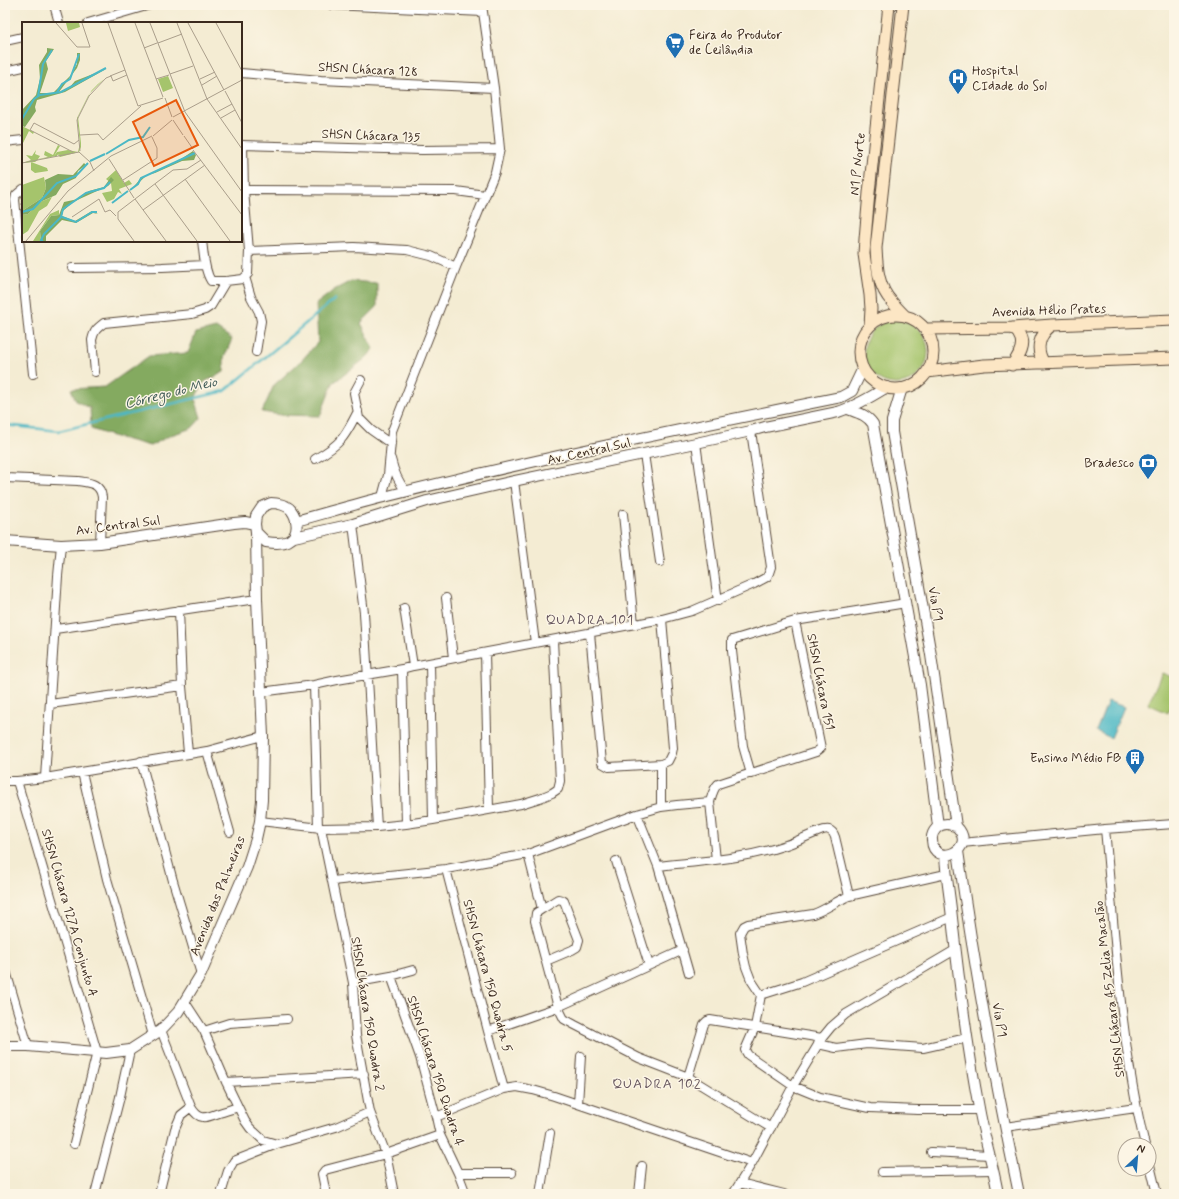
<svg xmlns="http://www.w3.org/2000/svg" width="1179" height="1199" viewBox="0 0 1179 1199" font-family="Mynerve,sans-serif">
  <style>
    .green { fill: #a5c46c; stroke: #707745 }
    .forest { fill: #84aa60; stroke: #606a3f }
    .water { fill: #4bb8c5; stroke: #437172 }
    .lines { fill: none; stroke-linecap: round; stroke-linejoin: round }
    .stream { stroke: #4bb8c5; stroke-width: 2.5 }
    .minor-casing { stroke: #574739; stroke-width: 10 }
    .tertiary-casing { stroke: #574739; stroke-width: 12 }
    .secondary-casing { stroke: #574739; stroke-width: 13 }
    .minor { stroke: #fff; stroke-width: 8 }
    .tertiary { stroke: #fff; stroke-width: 10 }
    .secondary { stroke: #fce6c4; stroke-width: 11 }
    .labels { text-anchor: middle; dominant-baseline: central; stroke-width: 3; stroke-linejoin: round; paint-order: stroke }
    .poi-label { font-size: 13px; fill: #3b2a1e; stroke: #fcf5e5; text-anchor: start }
    .street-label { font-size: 13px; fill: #3b2a1e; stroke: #fcf5e5 }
    .water-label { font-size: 14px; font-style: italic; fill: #415c58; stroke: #fcf5e5 }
    .neighbourhood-label { font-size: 14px; letter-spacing: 1px; fill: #64545c; stroke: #fcf5e5 }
    .inset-river { fill: none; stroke: #4bb8c5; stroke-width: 2 }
    .inset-road { fill: none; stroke: #aa9e8b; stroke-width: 1 }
    .view { fill: #e8590c; fill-opacity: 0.15; stroke: #e8590c; stroke-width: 2 }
    .inset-edge { fill: none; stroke: #3b2a1e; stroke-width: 2 }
  </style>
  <rect width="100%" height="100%" fill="#fcf5e5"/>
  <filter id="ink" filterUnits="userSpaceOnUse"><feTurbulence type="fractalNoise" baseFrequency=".025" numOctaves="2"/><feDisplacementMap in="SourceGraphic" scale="8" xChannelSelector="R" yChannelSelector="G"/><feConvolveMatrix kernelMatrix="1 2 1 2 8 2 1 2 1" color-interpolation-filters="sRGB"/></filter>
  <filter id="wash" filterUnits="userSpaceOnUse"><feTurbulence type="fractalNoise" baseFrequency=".012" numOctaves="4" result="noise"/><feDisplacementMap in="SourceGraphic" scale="16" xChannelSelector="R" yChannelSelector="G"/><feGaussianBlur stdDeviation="0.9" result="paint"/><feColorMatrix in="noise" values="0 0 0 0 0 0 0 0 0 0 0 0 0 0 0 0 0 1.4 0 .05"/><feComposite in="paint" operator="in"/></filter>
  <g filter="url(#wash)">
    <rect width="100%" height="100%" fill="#f4ecd3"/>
    <!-- green -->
    <path class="green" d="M864 352a32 32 0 1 1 64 0a32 32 0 1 1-64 0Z
      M 1162,673 L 1174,678 L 1174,698 L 1168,713 L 1148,704 Z"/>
    <!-- forest -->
    <path class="forest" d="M 351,281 L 377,283 L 377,307 L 361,323 L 374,349 L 365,359 L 333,383 L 320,416 L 281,415 L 262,412 L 274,385 L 302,360 L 318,342 L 316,304 L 334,290 Z
      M 216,328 L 232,339 L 224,358 L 224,372 L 204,382 L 195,398 L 201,418 L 192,428 L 171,435 L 150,446 L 109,435 L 91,429 L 90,408 L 76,401 L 71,389 L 105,387 L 149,356 L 188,353 L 196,333 Z"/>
    <!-- water -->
    <path class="water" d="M 1108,701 L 1124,707 L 1111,738 L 1096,731 Z"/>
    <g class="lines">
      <!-- stream -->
      <path class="stream" d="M 5,425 L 59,431 L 225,391 L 335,299"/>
    </g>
  </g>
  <g filter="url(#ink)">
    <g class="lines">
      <!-- minor casing -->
      <g class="minor-casing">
        <path id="minor" d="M 54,5 L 59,23
          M 331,5 L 483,12
          M 88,23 L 150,5
          M 5,41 L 23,37
          M 5,71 L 23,67
          M 241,73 L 321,80 L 494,88
          M 5,142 L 23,140
          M 241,145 L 422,150 L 500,149
          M 23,189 L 16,195 L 15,200 L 33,374
          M 244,190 L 456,191 L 485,195
          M 202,241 C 204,254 204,270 211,281 L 226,281 L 243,279 L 248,274 L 249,251 L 244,190 L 243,145
          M 249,251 L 354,247 L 407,250 L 431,256 L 456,267
          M 72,268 L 162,267 L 205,265
          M 245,277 L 251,297 L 259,312 L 261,321 L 256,352
          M 95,372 L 92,340 C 94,331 96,329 104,323 L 192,314 L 205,310 L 211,306 L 226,281
          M 361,380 L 354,393 L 359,418 L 371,430 L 391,444
          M 696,443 L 718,601
          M 644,454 L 660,562
          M 315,459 C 341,444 345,437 358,411
          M 391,459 C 394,472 398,482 406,491
          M 5,478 L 78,481 C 90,483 100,483 102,497 L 100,543
          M 514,481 L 535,643
          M 382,497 L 388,475 L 392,431 L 456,267 L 495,172 L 500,149 L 494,88 L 482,5
          M 623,514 L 634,624
          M 353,524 L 364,613 L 377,827
          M 446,598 L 453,658
          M 404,608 L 413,666
          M 179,610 L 182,686 L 188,753
          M 55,629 C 122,620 189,608 257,599
          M 590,633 L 602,763 L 609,767 L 661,764 L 668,761 L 672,753 L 673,748 L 662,619
          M 485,653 L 489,809
          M 430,663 L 433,820
          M 402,669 L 406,824
          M 314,685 L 318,828
          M 261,692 L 314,685 L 337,680 L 402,669 L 413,666 L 662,619 L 692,611 L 754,584 L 767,577 L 769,573 L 771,567 L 751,431
          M 50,704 L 182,686
          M 207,751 L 230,832
          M 141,761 L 173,881 L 201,974
          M 661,764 L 661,807
          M 82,772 L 107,879 L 153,1035
          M 751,774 L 743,746 L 732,651 L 732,640 L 795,621 L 906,603
          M 45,778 L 58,576 L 61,545
          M 5,781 L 17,781 L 45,778 L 207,751 L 263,736
          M 17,781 L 97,1052 L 74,1144
          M 710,802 C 712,795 713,789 718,784 L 816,752 L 821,748 L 795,621
          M 637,814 L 658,866 L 689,973
          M 260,821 L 321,828 L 377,827 L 406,824 L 433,820 L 521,804 L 540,798 L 552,793 L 558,789 L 560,781 L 553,640
          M 321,828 L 353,983 L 356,1035 L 370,1112 L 386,1154 L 394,1194
          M 1105,829 C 1115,934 1120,1042 1145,1145
          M 962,843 L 1105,829 L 1174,824
          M 528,854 L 542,909 L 536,913 L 535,921 L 558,1007 L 564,1019 L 575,1025 L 639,1058 L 688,1077 L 771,1128
          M 616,861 L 649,965
          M 658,866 C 701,861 746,859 786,845 C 795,843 824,827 829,830 C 833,831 834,834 835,837 L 849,896
          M 446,869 L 488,1031 L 504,1089
          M 946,874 L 849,896 C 836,901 826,910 813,914 L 748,924 L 744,926 L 740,933 L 743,954 L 746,967 L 751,980 L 761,995 L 755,1027 L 745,1050 L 748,1055 L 793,1086 L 820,1097 L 870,1108 L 918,1110 L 979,1110
          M 332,881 L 446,869 L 528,854 L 637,814 L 661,807 L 677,805 L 710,802 L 716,860
          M 542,909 L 558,899 L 562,900 L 564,901 L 579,940 L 577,947 L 572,950 L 546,961
          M 5,968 L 28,1046
          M 391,976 L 420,1057 L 436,1117 L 440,1135 L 458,1173 L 466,1194
          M 353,983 L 391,976 L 413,970
          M 761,995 L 802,982 L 952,917
          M 185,1002 L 204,1031 L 226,1082 L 245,1121 L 250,1128 L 263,1140 L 277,1144
          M 161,1030 L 191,1107 C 199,1121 206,1118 219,1113 C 226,1111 232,1109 238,1107
          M 204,1031 L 229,1023 L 287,1019
          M 488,1031 L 558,1007 L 683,950
          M 818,1044 L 836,1048 L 867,1044 L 923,1048 L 967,1038
          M 688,1077 L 704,1024 L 707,1021 L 710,1020 L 822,1038
          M 226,1082 L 364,1074
          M 578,1104 L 581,1056
          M 436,1117 L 504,1089 L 517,1087 L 533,1090 L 554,1096 L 752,1163
          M 1005,1127 L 1136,1108
          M 931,1152 L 990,1155
          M 1149,1161 L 1157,1194
          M 882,1172 L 993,1170
          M 458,1173 L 512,1173
          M 740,1183 L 784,1194
          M 95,1194 L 120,1097 L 130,1050
          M 159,1194 L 175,1129 L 181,1115 L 191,1107
          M 221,1194 L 228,1171 L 234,1161 L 277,1144 L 336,1127 L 370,1112
          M 326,1194 L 322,1174 L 325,1170 L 386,1154 L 440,1135
          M 540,1194 L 550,1133
          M 639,1194 L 642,1166
          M 733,1194 L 752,1163 L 793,1086 L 822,1038 L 831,1027 L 846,1014 L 955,950"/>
      </g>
      <!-- tertiary casing -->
      <g class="tertiary-casing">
        <path id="tertiary" d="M 902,388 L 892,421 L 892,432 L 931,655 L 956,826 C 980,850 933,869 932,840 C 931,832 938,824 947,824 C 950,824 953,826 956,826
          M 848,409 C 859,413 867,415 873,424 L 920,685 L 938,826
          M 271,503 C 277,503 287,505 291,510 C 298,519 300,535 288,541 C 282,544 273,543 266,542 L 256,532 L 255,524 L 256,516 L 262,507 Z
          M 296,521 C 326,513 355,504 384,497 C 535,459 688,428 841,397 L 852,391 L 863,368
          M 294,537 L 353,524 L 427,501 L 514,481 L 696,443 L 751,431 L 765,427 L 838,412 C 856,406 871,397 887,387
          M 5,541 L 61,545 L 100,543 L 234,523 L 245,522 L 255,524
          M 958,851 C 974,966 995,1080 1019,1194
          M 945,855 C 946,877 950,897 952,918 C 959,982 967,1045 979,1108 C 984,1137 993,1165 998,1194
          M 5,1046 L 28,1046 L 106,1053 L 130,1050 L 161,1030 L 178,1012 L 201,974 L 247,867 L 256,839 L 260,821 L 262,800 L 263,736 L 257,599 L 256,532"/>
      </g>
      <!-- secondary casing -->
      <g class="secondary-casing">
        <path id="secondary" d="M 903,5 L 876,248 C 877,268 878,287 892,302 C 896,307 901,312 905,316
          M859 352a37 37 0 1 1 74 0a37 37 0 1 1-74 0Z
          M 870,326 L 871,309 L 870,295 L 864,254 L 865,239 L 869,193 L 889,5
          M 925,329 L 1012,328 L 1052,325 L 1174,320
          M 1044,363 C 1035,349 1039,335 1052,325
          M 1012,365 C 1018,357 1026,345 1019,335 C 1018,332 1014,330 1012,328
          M 927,372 L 984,365 L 1174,358"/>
      </g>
      <!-- minor -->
      <use href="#minor" class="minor"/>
      <!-- tertiary -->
      <use href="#tertiary" class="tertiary"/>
      <!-- secondary -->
      <use href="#secondary" class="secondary"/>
    </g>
  </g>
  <!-- icons -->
  <defs>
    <g id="supermarket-pin" transform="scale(1)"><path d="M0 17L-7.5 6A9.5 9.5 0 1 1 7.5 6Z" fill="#1f6fb2" stroke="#fcf5e5"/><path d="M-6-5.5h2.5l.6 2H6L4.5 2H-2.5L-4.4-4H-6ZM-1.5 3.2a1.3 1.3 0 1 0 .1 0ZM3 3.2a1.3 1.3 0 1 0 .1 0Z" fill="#fff"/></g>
    <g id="hospital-pin" transform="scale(1)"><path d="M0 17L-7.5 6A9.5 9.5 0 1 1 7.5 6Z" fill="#1f6fb2" stroke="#fcf5e5"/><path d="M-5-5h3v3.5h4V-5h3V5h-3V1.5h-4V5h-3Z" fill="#fff"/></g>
    <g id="bank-pin" transform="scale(1)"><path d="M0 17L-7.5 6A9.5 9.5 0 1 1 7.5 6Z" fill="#1f6fb2" stroke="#fcf5e5"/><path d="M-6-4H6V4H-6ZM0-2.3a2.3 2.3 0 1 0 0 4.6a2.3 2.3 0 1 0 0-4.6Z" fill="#fff"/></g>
    <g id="building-pin" transform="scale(1)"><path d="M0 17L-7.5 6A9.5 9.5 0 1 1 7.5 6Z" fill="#1f6fb2" stroke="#fcf5e5"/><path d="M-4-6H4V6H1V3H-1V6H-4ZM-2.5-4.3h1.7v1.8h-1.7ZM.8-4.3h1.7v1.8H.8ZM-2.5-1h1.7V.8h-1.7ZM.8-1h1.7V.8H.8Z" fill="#fff"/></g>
  </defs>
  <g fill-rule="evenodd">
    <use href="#supermarket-pin" x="675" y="42"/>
    <use href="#hospital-pin" x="958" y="78"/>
    <use href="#bank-pin" x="1148" y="463"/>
    <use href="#building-pin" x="1135" y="758"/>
  </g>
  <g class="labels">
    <!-- poi labels -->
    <g class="poi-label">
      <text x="689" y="35">Feira do Produtor<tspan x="689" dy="15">de Ceilândia</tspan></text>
      <text x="972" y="71">Hospital<tspan x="972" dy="15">CIdade do Sol</tspan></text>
      <text x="1134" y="463" text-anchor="end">Bradesco</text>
      <text x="1121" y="758" text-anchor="end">Ensino Médio FB</text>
    </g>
    <!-- street labels -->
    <g class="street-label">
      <text transform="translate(368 70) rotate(3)">SHSN Chácara 128</text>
      <text transform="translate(371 136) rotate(2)">SHSN Chácara 135</text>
      <text transform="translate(858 164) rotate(-84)">N1 P Norte</text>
      <text transform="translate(1049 311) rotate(-2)">Avenida Hélio Prates</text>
      <text transform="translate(589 452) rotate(-12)">Av. Central Sul</text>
      <text transform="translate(118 526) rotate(-7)">Av. Central Sul</text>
      <text transform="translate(935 604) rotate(80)">Via P1</text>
      <text transform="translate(820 682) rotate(79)">SHSN Chácara 151</text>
      <text transform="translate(218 896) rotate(-68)">Avenida das Palmeiras</text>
      <text transform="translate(69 913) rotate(74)">SHSN Chácara 127A Conjunto A</text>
      <text transform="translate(487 976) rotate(75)">SHSN Chácara 150 Quadra 5</text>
      <text transform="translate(1110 989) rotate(-97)">SHSN Chácara 45 Zelia Macalão</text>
      <text transform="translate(367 1014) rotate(81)">SHSN Chácara 150 Quadra 2</text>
      <text transform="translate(999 1020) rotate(80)">Via P1</text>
      <text transform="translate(435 1071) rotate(72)">SHSN Chácara 150 Quadra 4</text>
    </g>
    <!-- water labels -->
    <g class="water-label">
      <text transform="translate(171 393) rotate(-14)">Córrego do Meio</text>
    </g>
    <!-- neighbourhood labels -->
    <g class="neighbourhood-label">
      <text x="590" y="620">QUADRA 101</text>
      <text x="657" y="1084">QUADRA 102</text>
    </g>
  </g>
  <!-- overview -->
  <g transform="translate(22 22)">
    <rect width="220" height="220" fill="#f4ecd3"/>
    <path d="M 44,1 L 57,1 L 58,5 L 46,9 ZM 146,54 L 151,66 L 141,70 L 136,57 ZM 82,57 L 68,71 L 56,95 L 59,121 L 59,125 L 57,130 L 38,135 L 36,133 L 38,132 L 35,133 L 35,134 L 29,135 L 26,136 L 17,137 L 13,140 L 0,141 L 9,138 L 4,133 L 10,134 L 14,128 L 13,132 L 18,134 L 16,137 L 26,135 L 22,133 L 23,129 L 31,133 L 36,123 L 38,124 L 32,134 L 35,130 L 46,128 L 56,130 L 58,121 L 55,96 L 66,74 L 70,68 L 76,62 ZM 0,104 L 12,110 L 11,112 L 7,109 L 0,123 ZM 9,140 L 25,146 L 26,149 L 13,151 L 9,148 ZM 94,148 L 102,161 L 107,158 L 110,162 L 97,167 L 100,172 L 96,170 L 92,177 L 85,180 L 80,171 L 90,169 L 89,161 L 84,157 ZM 22,155 L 24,166 L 20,176 L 0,189 L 0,163 ZM 30,175 L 25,184 L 17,189 L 6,209 L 0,213 L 0,193 L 6,192 L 18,180 ZM 37,188 L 37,193 L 29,194 L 18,209 L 19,219 L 11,219 L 28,192 Z" fill="#a5c46c"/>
    <path d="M 25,26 L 32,27 L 24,39 L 26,47 L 18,71 L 31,71 L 48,54 L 55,42 L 55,31 L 58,31 L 58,38 L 55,46 L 37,70 L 47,66 L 53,59 L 84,47 L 43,70 L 15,78 L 13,85 L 14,89 L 3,105 L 0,104 L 0,88 L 14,73 L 18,57 L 17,43 L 25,30 ZM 171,129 L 174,133 L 172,138 L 160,139 L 133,151 L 125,153 L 109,168 L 119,156 L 156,139 ZM 62,141 L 64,143 L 56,149 L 54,156 L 41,162 L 34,173 L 18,180 L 6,192 L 0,193 L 0,189 L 20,176 L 24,166 L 23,158 L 36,152 L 51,153 ZM 89,155 L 92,158 L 86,164 L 51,180 L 41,189 L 40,194 L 53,199 L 70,189 L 76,192 L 71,191 L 54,201 L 40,198 L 24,214 L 24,219 L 19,219 L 18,209 L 29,194 L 37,193 L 42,180 L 56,177 L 67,169 L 82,165 Z" fill="#84aa60"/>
    <path class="inset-river" d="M 35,70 L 40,62 L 48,57 L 57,32M 16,74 L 21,42 L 30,28M 0,97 L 12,77 L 18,73 L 39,70 L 84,46M 84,132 L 107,118 L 121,115 L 128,105M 68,139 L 83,132M 108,168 L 116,162 L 119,156 L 173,131M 90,181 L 106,169M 0,190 L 11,187 L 35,161 L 54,154 L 66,141M 40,195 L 54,200 L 70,190 L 75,190M 21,219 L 19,218 L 22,212 L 39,195 L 41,187 L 64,171 L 82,166 L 88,160"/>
    <path class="inset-road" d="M 34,1 L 55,25 L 68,25 L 60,1M 86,1 L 116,84 L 141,76M 113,1 L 141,75M 128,1 L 163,90 L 220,170M 155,1 L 185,77 L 220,127M 166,1 L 202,68M 194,1 L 220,49M 136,21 L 160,12M 122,26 L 135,21M 148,52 L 171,44M 88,54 L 103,48M 134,57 L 147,53M 178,57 L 193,50M 180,63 L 195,54M 203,69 L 220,101M 143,76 L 150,95M 195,90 L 210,82M 151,95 L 220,58M 199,96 L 213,88M 151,98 L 161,113M 58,113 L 76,112 L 81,118 L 119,84M 131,114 L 150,98M 162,114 L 171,127M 171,128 L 220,193M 58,129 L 55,98 L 67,74 L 84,56 L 89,54 L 91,59 L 105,53M 51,130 L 8,108 L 12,101 L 52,122 L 57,118M 57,130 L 68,140 L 72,149M 87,137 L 112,176M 0,141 L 57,130M 163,157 L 208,219M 101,158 L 135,136 L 135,126 L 130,115M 133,162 L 175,219M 113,177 L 144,219M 121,188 L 183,143M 50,195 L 77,177 L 83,190 L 88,188 L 94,194M 4,219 L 46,169 L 89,134 L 130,114M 112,219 L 96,197 L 96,190 L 151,148 L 165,147 L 179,138"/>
    <path class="view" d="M 154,78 L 176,123 L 132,144 L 111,100 Z"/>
    <rect width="220" height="220" class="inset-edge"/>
  </g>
  <!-- margin -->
  <rect width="1179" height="1199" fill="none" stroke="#fcf5e5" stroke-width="20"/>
  <!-- north arrow -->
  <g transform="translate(1137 1157) rotate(26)"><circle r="19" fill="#fcf5e5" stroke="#afa495"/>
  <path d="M0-3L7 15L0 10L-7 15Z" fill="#1f6fb2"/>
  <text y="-6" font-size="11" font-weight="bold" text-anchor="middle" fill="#3b2a1e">N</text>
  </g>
</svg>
